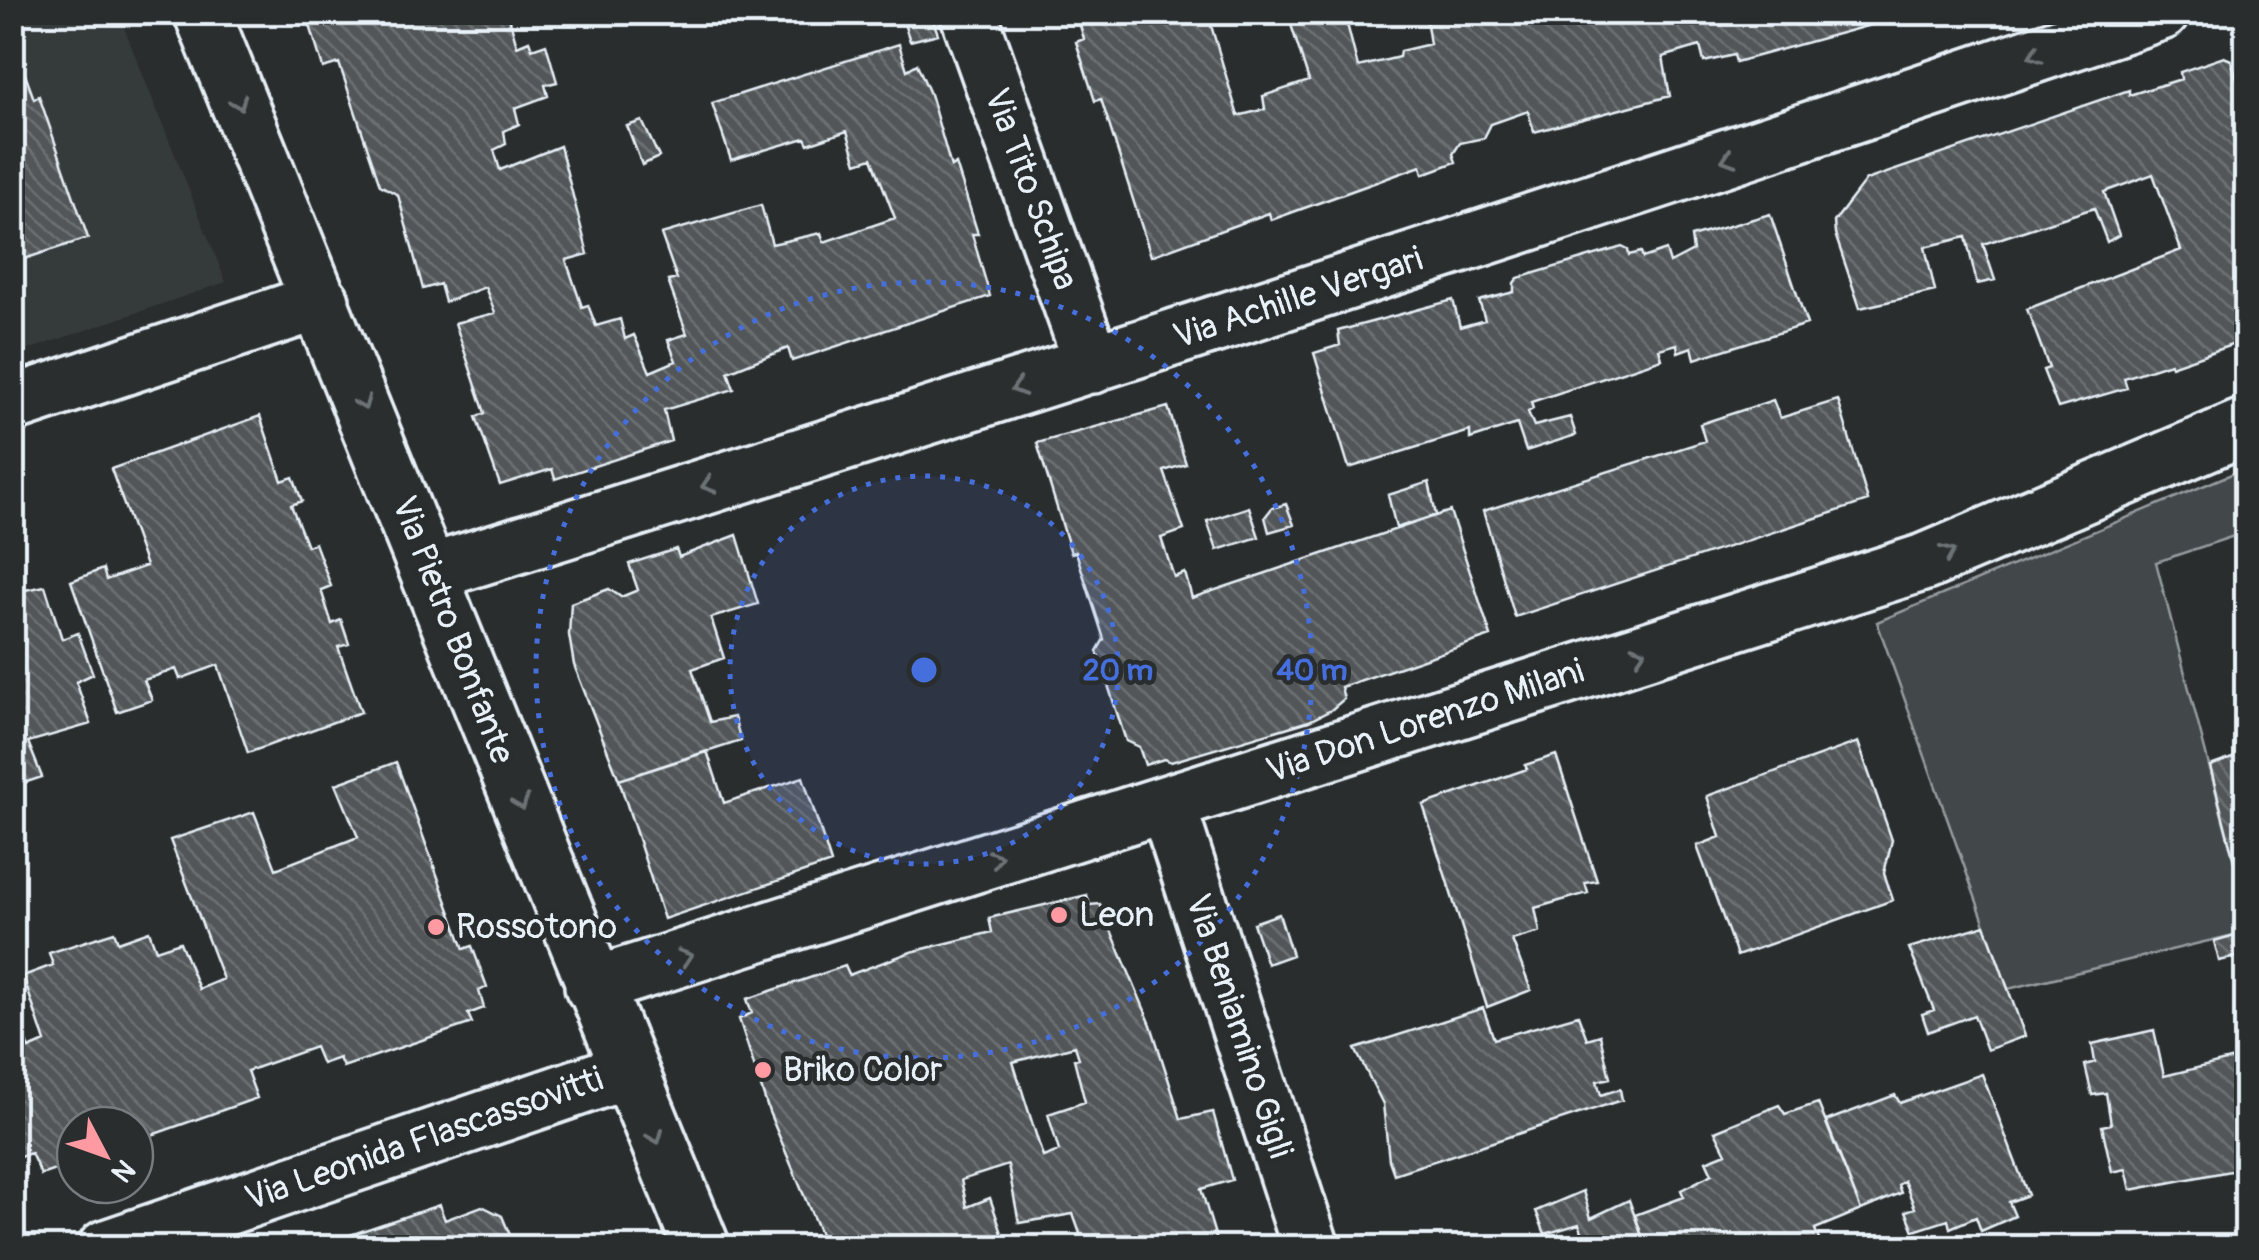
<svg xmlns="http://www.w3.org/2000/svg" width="2259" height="1260" viewBox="0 0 2259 1260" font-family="Pangolin,sans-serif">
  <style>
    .built { fill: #363a3b }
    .green { fill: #424648; stroke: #959ca0; stroke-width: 2.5 }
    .building { fill: url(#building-back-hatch); stroke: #e8f1f8; stroke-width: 2.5; fill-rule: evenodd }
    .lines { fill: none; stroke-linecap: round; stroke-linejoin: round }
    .minor-casing { stroke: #e8f1f8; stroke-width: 62 }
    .minor { stroke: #2a2d2e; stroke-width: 55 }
    .oneway { stroke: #6c7275 }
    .ring { fill: none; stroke: #466fde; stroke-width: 5; stroke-dasharray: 5 10 }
    .poi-dot { fill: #ff9aa2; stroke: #2a2d2e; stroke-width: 4 }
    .labels { text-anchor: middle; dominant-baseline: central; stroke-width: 9; stroke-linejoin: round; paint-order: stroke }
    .street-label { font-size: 35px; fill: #e8f1f8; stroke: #2a2d2e }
    .poi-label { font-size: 35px; fill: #e8f1f8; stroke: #2a2d2e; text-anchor: start }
    .centre { fill: #466fde; stroke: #2a2d2e; stroke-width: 5 }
    .ring-label { font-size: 30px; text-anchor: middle; font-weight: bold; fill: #466fde; stroke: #2a2d2e; stroke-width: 9; stroke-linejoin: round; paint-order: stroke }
  </style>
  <defs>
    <pattern id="building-back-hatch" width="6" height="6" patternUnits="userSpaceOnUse" patternTransform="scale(2.5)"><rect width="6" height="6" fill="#535759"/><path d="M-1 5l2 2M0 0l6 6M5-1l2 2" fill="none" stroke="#6c7072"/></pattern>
  </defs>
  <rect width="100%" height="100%" fill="#2a2d2e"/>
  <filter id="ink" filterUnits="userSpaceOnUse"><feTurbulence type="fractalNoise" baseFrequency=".01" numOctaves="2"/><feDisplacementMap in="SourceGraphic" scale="20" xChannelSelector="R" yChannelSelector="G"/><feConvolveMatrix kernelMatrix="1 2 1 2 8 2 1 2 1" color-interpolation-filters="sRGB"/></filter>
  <g filter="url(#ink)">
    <!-- built -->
    <path class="built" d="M 12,13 L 118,13 L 226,282 L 13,355 Z"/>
    <!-- green -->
    <path class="green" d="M 2246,468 L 2246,532 L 2156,562 L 2246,908 L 2246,932 L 2008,989 L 1877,622 Z"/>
    <!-- building -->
    <path class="building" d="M 306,12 L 534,12 L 509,17 L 517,46 L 529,41 L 532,49 L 546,44 L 557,82 L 545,85 L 548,96 L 515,108 L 519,124 L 504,131 L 506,144 L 494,150 L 500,170 L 560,146 L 588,254 L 566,260 L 582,307 L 588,305 L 596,326 L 620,319 L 625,339 L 634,335 L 650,372 L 676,361 L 668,340 L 687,334 L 668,281 L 677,279 L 661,234 L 761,205 L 772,244 L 821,233 L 824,242 L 895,218 L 872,158 L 857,163 L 847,131 L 808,144 L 805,138 L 731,160 L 712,103 L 899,44 L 907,70 L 917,64 L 930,94 L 951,167 L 956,164 L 978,234 L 972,234 L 990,296 L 792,361 L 788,348 L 728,372 L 734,389 L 664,410 L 671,441 L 555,479 L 552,469 L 500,485 L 476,417 L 485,413 L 455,323 L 495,313 L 485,287 L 445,302 L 440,284 L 423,289 L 398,195 L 380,185 L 339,63 L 323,68 Z
      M 900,12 L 930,12 L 938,34 L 910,41 Z
      M 1076,12 L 1207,12 L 1238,116 L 1265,109 L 1263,96 L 1309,81 L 1287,12 L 1344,12 L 1358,67 L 1399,57 L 1400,51 L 1430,44 L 1426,18 L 1445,12 L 1884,12 L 1885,21 L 1736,62 L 1734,55 L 1704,62 L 1700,46 L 1663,57 L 1670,96 L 1534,132 L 1528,111 L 1491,124 L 1484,138 L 1460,143 L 1453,154 L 1456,162 L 1423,174 L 1421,166 L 1271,220 L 1269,213 L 1151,256 L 1101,99 L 1095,101 L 1076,42 L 1084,39 Z
      M 12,39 L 34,99 L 39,96 L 88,238 L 12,263 Z
      M 2224,57 L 2231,60 L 2246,107 L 2244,120 L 2246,128 L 2246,340 L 2171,366 L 2170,363 L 2124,378 L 2127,388 L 2058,408 L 2043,370 L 2049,368 L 2027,309 L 2181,250 L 2153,174 L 2104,192 L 2119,235 L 2107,242 L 2094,208 L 1983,244 L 1995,280 L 1977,284 L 1966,237 L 1925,247 L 1935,291 L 1860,308 L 1835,234 L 1834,222 L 1866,180 L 2129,90 L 2129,95 L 2181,79 L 2180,72 Z
      M 642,121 L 659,157 L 642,165 L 627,126 Z
      M 1770,214 L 1807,324 L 1695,359 L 1692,347 L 1678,352 L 1677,344 L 1659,349 L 1662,359 L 1531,402 L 1533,409 L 1528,412 L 1534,426 L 1570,417 L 1576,435 L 1526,451 L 1517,424 L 1470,439 L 1470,431 L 1349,468 L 1314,353 L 1340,345 L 1338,331 L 1453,300 L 1460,327 L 1485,320 L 1479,301 L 1514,292 L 1514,283 L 1518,278 L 1622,247 L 1628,250 L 1629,255 L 1641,252 L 1643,258 L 1666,250 L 1670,263 L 1693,251 L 1691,237 Z
      M 1773,400 L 1780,418 L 1838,400 L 1868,501 L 1515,617 L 1483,511 L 1705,441 L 1700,424 Z
      M 1168,407 L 1186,464 L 1164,471 L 1184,530 L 1161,538 L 1174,577 L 1185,573 L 1192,598 L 1450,511 L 1491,636 L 1341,687 L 1344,699 L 1331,710 L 1309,721 L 1171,762 L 1164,759 L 1145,765 L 1139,747 L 1126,741 L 1097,651 L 1104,639 L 1076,552 L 1071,553 L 1037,443 Z
      M 260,416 L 282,481 L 293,477 L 302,501 L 291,505 L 307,546 L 315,543 L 331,586 L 321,590 L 332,624 L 341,620 L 349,644 L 338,647 L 361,712 L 248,753 L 218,665 L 180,679 L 176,669 L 144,680 L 152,700 L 117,712 L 71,581 L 103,569 L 106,580 L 146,566 L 111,469 Z
      M 1429,482 L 1436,515 L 1396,528 L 1388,495 Z
      M 1286,504 L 1294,525 L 1269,532 L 1265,517 L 1272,508 Z
      M 1249,507 L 1259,537 L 1217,550 L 1207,521 Z
      M 737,535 L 758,604 L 711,618 L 724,658 L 692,669 L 710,722 L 734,717 L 741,741 L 619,780 L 574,665 L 569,635 L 571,603 L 609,589 L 621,597 L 638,590 L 629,564 L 676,549 L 679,557 Z
      M 45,586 L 62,639 L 78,633 L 93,674 L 76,682 L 91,724 L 28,742 L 42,777 L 12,787 L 12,598 L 17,597 L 15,592 Z
      M 1858,742 L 1892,840 L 1884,873 L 1893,900 L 1737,956 L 1697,846 L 1720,837 L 1707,796 Z
      M 707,751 L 724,803 L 803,777 L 831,863 L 664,919 L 619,780 Z
      M 2246,753 L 2246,908 L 2210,766 Z
      M 1556,755 L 1597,881 L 1585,883 L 1588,893 L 1535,908 L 1540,932 L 1512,940 L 1531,990 L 1487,1007 L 1423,805 L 1527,769 L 1525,765 Z
      M 396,762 L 464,949 L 472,946 L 487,987 L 479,991 L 484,1008 L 468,1014 L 472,1023 L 343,1067 L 339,1058 L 322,1064 L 315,1047 L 247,1071 L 257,1098 L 135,1141 L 135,1125 L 75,1125 L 75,1163 L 41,1175 L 31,1153 L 12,1159 L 12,1005 L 29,1049 L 45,1042 L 23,976 L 53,965 L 49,953 L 114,932 L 118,942 L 149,931 L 156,950 L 180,942 L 199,989 L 223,979 L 170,840 L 254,812 L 276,869 L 358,837 L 336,784 Z
      M 1087,895 L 1090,905 L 1100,904 L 1151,1025 L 1181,1119 L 1213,1112 L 1232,1180 L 1201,1189 L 1219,1248 L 1069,1248 L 1083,1242 L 1073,1214 L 1019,1223 L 1008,1165 L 961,1180 L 967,1207 L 990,1198 L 1007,1248 L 826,1248 L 769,1112 L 739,1019 L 752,1013 L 747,999 L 845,966 L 849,975 L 911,952 L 992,932 L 989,918 ZM 1075,1046 L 1079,1058 L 1074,1059 L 1085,1102 L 1048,1114 L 1059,1151 L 1043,1157 L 1013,1062 Z
      M 1279,914 L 1292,955 L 1267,964 L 1253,923 Z
      M 1985,925 L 2025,1036 L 1987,1050 L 1974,1015 L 1928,1032 L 1922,1014 L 1934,1010 L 1909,948 Z
      M 2246,932 L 2246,955 L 2219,961 L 2214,941 Z
      M 1483,1008 L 1494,1039 L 1578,1015 L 1587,1039 L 1600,1035 L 1610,1078 L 1597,1081 L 1601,1095 L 1620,1089 L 1622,1100 L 1394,1174 L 1389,1160 L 1383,1104 L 1355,1049 Z
      M 2154,1030 L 2164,1076 L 2246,1056 L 2246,1168 L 2131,1190 L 2126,1169 L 2112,1172 L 2102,1126 L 2111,1124 L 2106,1093 L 2092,1095 L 2085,1065 L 2095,1062 L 2092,1044 Z
      M 1982,1074 L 2028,1195 L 2009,1202 L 2015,1216 L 1981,1231 L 1976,1217 L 1950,1228 L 1948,1220 L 1914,1231 L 1906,1211 L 1915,1208 L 1904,1181 L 1898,1185 L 1901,1193 L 1861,1210 L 1826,1121 L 1895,1095 L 1900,1103 Z
      M 1818,1103 L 1861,1210 L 1815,1229 L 1822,1248 L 1646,1248 L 1635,1215 L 1684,1197 L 1681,1190 L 1712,1174 L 1706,1161 L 1726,1153 L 1715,1131 L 1779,1105 L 1785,1114 Z
      M 1583,1191 L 1591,1218 L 1629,1200 L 1646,1248 L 1607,1248 L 1600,1235 L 1585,1239 L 1579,1224 L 1545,1234 L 1536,1211 Z
      M 439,1205 L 445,1220 L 482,1206 L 502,1216 L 512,1240 L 525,1236 L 530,1248 L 341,1248 L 338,1239 Z"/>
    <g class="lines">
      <!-- minor casing -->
      <g class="minor-casing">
        <path id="minor" d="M 202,12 C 372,423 533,837 702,1248
          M 968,12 L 1093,365
          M 12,404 L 321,301
          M 432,572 C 1010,392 1587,207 2161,12
          M 1167,804 L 1311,1248
          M 593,986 L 1925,562 L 2246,426
          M 106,1248 L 629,1070"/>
      </g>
      <!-- minor -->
      <use href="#minor" class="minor"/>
    </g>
    <!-- one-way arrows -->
    <defs><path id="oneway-chevron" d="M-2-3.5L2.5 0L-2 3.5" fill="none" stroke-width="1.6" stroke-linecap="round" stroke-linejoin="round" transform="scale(2.5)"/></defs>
    <g class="oneway">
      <use href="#oneway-chevron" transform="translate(2035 55) rotate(161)"/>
      <use href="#oneway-chevron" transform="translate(239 103) rotate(68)"/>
      <use href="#oneway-chevron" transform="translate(1728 159) rotate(162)"/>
      <use href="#oneway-chevron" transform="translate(1018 388) rotate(163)"/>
      <use href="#oneway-chevron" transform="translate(363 403) rotate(68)"/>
      <use href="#oneway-chevron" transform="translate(708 485) rotate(163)"/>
      <use href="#oneway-chevron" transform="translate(1948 553) rotate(-23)"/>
      <use href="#oneway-chevron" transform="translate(1639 653) rotate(-18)"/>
      <use href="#oneway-chevron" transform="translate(521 803) rotate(69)"/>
      <use href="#oneway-chevron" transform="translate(996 858) rotate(-18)"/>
      <use href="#oneway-chevron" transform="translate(686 957) rotate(-18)"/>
      <use href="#oneway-chevron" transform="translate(656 1137) rotate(68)"/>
    </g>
  </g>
  <!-- distance rings -->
  <circle cx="924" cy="670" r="194" fill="#466fde" fill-opacity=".12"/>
  <g class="ring">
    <circle cx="924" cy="670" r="194"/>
    <circle cx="924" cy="670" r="388"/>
  </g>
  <!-- markers -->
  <g class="poi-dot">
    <circle cx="1059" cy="915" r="10"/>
    <circle cx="436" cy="927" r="10"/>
    <circle cx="763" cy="1070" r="10"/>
  </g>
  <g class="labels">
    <!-- street labels -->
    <g class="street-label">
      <text transform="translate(1031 189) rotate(70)">Via Tito Schipa</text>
      <text transform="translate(1298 298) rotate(-18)">Via Achille Vergari</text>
      <text transform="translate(453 630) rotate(69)">Via Pietro Bonfante</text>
      <text transform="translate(1425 721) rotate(-18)">Via Don Lorenzo Milani</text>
      <text transform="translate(1239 1026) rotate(72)">Via Beniamino Gigli</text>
      <text transform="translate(424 1139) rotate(-19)">Via Leonida Flascassovitti</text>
    </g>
    <!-- poi labels -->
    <g class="poi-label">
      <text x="1079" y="915">Leon</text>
      <text x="456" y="927">Rossotono</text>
      <text x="783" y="1070">Briko Color</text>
    </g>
  </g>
  <circle cx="924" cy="670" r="15" class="centre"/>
  <g class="ring-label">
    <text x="1118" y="680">20 m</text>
    <text x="1312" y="680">40 m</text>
  </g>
  <!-- margin -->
  <rect width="2259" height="1260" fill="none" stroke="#2a2d2e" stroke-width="50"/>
  <rect x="25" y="25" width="2209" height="1210" fill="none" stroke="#e8f1f8" stroke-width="4" filter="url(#ink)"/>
  <!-- north arrow -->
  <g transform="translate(105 1155) rotate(131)"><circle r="48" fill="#2a2d2e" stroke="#767b7f" stroke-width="2.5"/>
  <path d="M0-8L18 38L0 25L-18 38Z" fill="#ff9aa2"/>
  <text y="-15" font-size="28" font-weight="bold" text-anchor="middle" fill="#e8f1f8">N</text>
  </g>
</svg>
